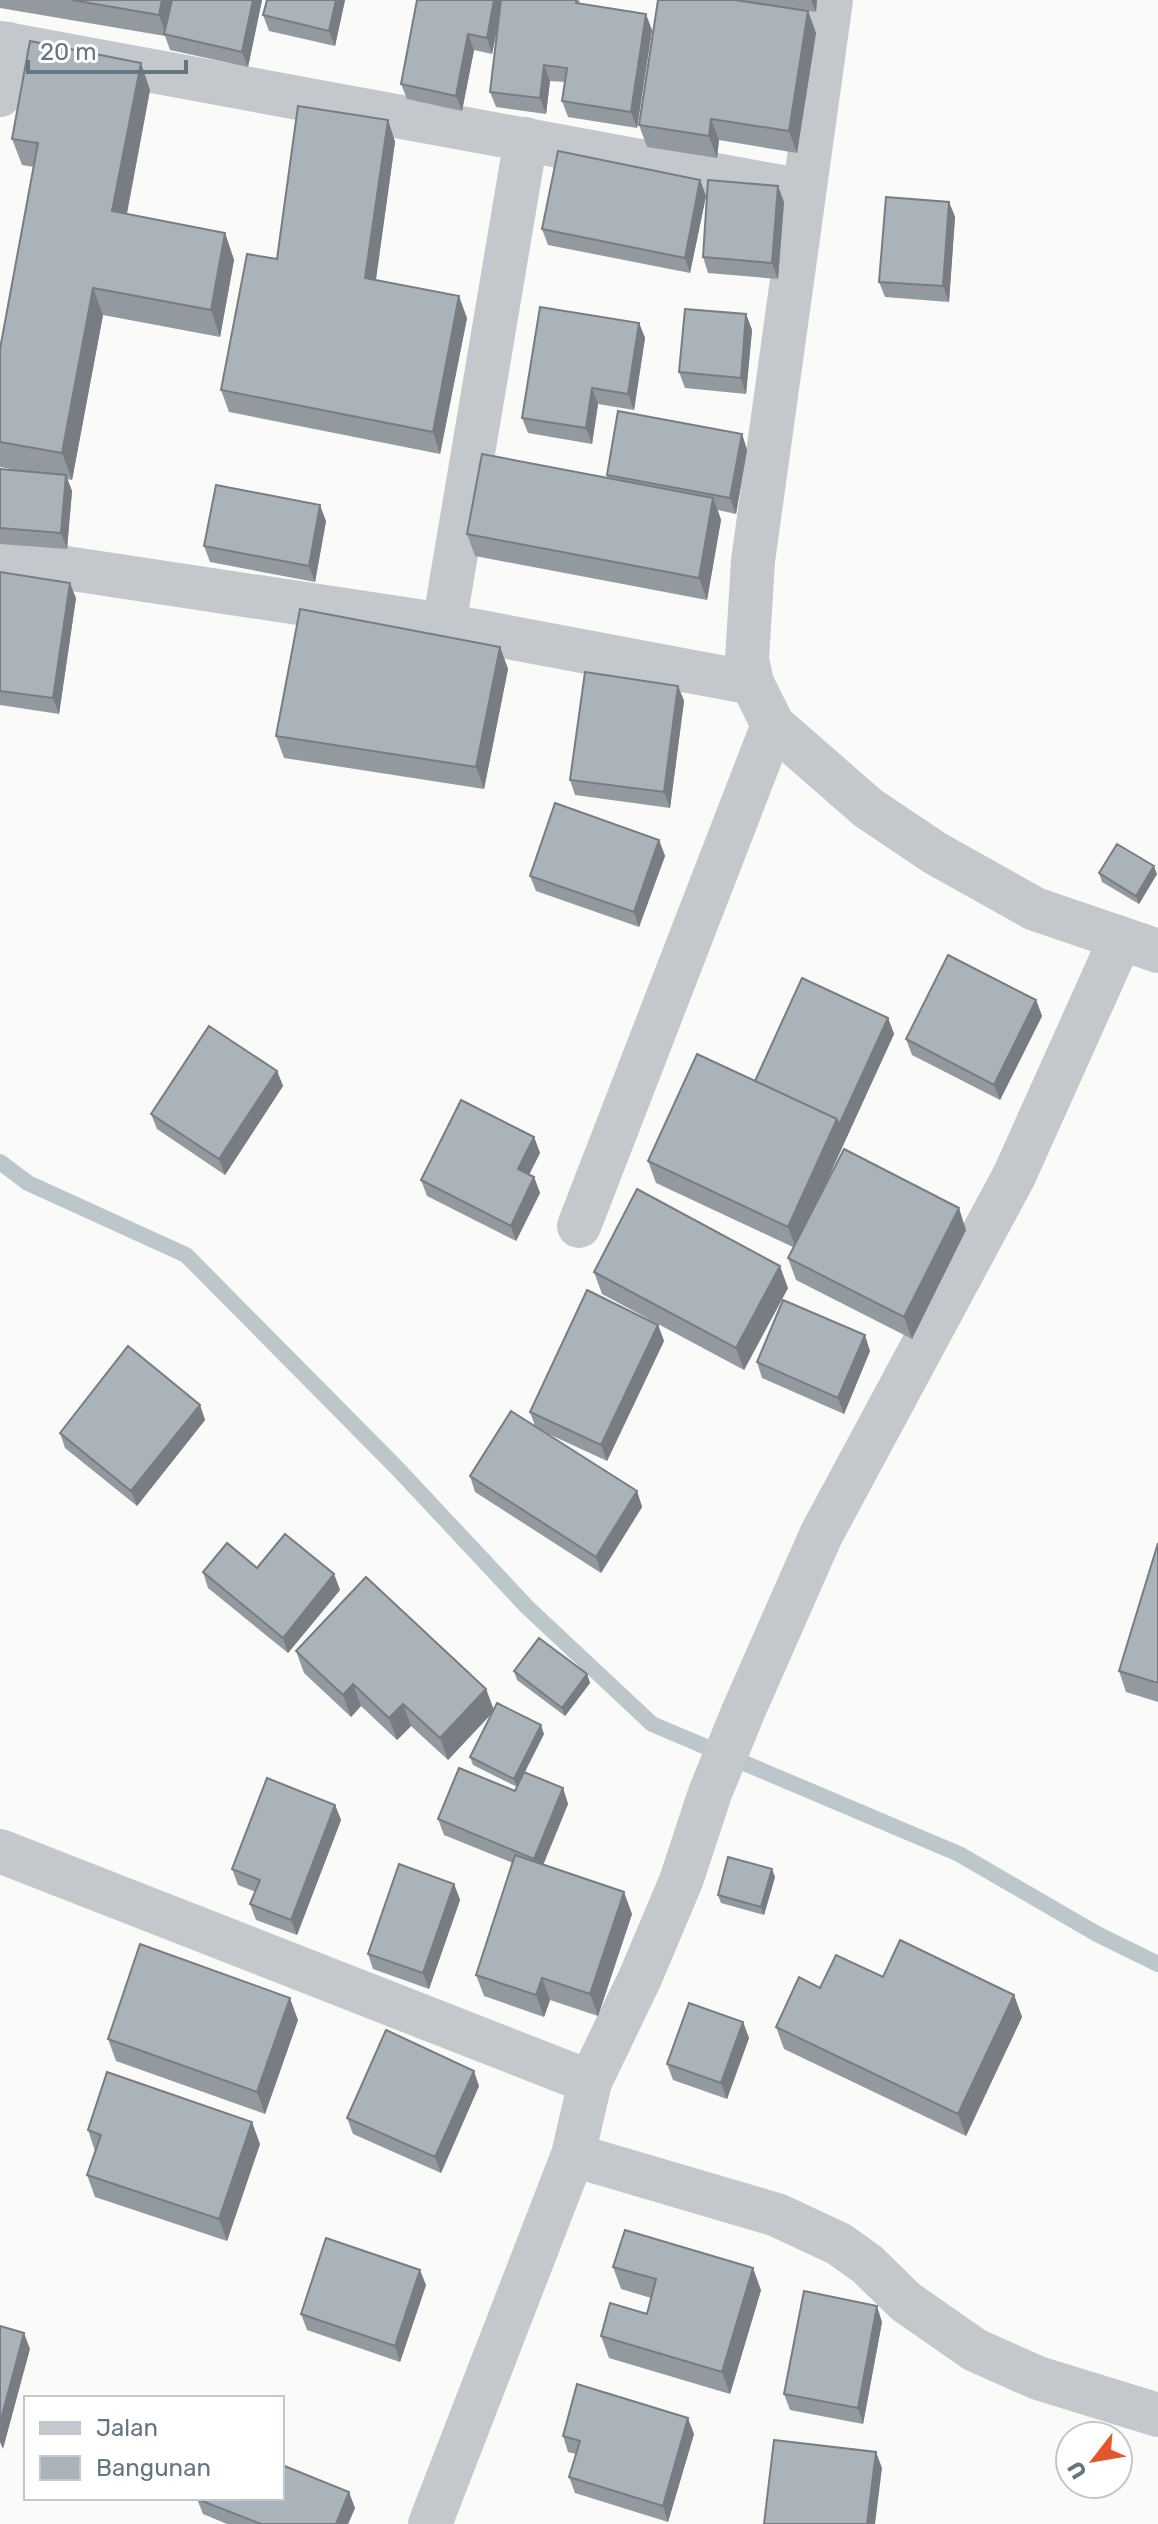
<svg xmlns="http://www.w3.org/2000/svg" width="1158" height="2524" viewBox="0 0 1158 2524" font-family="Rubik,sans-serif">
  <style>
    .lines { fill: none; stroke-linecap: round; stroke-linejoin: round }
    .stream { stroke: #bbc7cb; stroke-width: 16 }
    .minor { stroke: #c3c8cc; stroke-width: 44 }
    .wall { fill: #929a9f }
    .shaded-wall { fill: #777d82 }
    .building { fill: #aab3b9; stroke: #777d82; stroke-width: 2 }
  </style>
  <rect width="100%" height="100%" fill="#fafaf8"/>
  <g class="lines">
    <!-- stream -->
    <path class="stream" d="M 0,1162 L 28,1183 L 186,1255 L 397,1468 L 527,1607 L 652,1724 L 959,1854 L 1097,1934 L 1158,1964"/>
    <!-- minor -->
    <path class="minor" d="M 831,0 L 753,561 L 747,659 L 752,683 L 773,725 L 868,808 L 935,853 L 1035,909 L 1158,951
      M 0,43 L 803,191
      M 0,95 L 9,44
      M 0,558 L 444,625 L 752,683
      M 444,625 L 526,139
      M 579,1226 L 773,725
      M 0,1851 L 590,2082
      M 573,2155 L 777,2215 L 839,2244 L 867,2264 L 906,2302 L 975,2350 L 1038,2378 L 1158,2415
      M 430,2524 L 573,2155 L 590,2082 L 640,1978 L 681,1881 L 710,1793 L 743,1712 L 821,1535 L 1014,1176 L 1120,940"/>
  </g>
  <!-- wall -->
  <path class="wall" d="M 0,0 L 262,0 L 248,67 L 170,50 L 165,36 L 0,8 Z
    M 345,0 L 335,46 L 269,31 L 263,15 Z
    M 417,0 L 579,0 L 580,4 L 652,30 L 637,128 L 568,117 L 562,101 L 565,82 L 550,81 L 546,114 L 496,107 L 490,92 L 498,24 L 492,54 L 474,50 L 462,111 L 407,99 L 401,84 Z
    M 736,0 L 817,0 L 816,12 Z
    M 808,11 L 816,33 L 797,153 L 719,140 L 717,158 L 647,147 L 639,125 Z
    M 150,90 L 127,214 L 225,233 L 234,260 L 220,337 L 103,315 L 72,480 L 67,479 L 72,491 L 67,549 L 0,544 L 0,469 L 27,472 L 0,467 L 0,349 L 34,167 L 22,165 L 12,139 Z
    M 388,120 L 395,142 L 376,280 L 467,318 L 440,454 L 229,412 L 221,390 L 277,259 Z
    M 700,180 L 706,196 L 690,273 L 548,245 L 542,229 Z
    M 784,202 L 778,279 L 708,273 L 703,257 Z
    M 949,202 L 955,217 L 949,302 L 885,297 L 879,282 Z
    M 746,314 L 752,330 L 746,394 L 685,388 L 679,372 Z
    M 639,323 L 645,338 L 634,410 L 598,404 L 592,444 L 528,433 L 522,418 Z
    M 742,434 L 747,450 L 736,514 L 718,510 L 721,520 L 707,600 L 475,556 L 467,534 L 607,478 L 607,475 Z
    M 326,521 L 315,582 L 210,562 L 204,546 Z
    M 0,572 L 76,598 L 59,714 L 0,705 Z
    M 500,647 L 508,669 L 484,789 L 284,758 L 276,736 Z
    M 678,686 L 684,701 L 670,808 L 575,795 L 570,780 Z
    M 659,840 L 665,856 L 639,927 L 536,891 L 530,876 Z
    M 1099,873 L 1157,874 L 1139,904 L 1102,882 Z
    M 1036,1000 L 1042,1016 L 1000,1100 L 912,1055 L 906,1039 Z
    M 888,1018 L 894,1034 L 820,1196 L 966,1230 L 912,1339 L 796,1280 L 788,1258 L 793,1247 L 656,1183 L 648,1161 L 755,1081 Z
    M 277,1071 L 283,1086 L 225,1175 L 157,1129 L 151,1114 Z
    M 534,1137 L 540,1153 L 529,1174 L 534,1177 L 540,1193 L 516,1241 L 427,1196 L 421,1180 Z
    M 594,1272 L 788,1288 L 744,1370 L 602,1294 Z
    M 658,1325 L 664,1341 L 607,1461 L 540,1430 L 637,1491 L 642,1507 L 601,1573 L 475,1492 L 470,1476 L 535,1426 L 530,1412 Z
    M 870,1351 L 844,1414 L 762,1378 L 757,1362 Z
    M 200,1405 L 205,1420 L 137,1506 L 65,1448 L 60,1433 Z
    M 1158,1543 L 1158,1702 L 1126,1692 L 1119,1671 Z
    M 257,1568 L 334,1574 L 340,1590 L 288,1653 L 208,1588 L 203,1572 Z
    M 296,1651 L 486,1689 L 494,1710 L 544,1734 L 525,1772 L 563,1788 L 568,1804 L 543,1865 L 632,1914 L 598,2016 L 550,2000 L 544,2017 L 484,1996 L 476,1975 L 513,1863 L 444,1835 L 438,1819 L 515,1791 L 517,1787 L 473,1765 L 470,1757 L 493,1712 L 448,1760 L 411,1726 L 397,1740 L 361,1706 L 351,1717 L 304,1673 Z
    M 514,1671 L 587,1674 L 590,1683 L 565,1716 L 517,1680 Z
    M 335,1805 L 341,1820 L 297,1935 L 256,1920 L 250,1904 L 256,1892 L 238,1885 L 232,1869 Z
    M 775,1877 L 764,1915 L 721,1903 L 718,1895 Z
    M 454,1884 L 460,1900 L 429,1989 L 373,1969 L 368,1954 Z
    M 883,1977 L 1014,1995 L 1022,2017 L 966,2136 L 784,2049 L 776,2027 L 820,1988 Z
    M 298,2020 L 265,2114 L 116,2061 L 108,2039 Z
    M 743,2022 L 749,2038 L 727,2099 L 673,2080 L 667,2064 Z
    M 479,2086 L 441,2173 L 353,2134 L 347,2118 Z
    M 88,2130 L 260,2144 L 227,2241 L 95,2197 L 87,2175 L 95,2151 Z
    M 613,2267 L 761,2290 L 730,2394 L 609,2358 L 601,2336 L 647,2314 L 651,2298 L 621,2289 Z
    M 426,2285 L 400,2362 L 307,2330 L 301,2314 Z
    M 882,2322 L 863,2424 L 790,2410 L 784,2394 Z
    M 694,2434 L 668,2522 L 575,2493 L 569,2477 L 576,2454 L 568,2452 L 563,2436 Z
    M 197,2499 L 355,2508 L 348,2524 L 227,2524 L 203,2514 Z"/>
  <!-- shaded-wall -->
  <path class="shaded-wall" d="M 162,0 L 173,0 L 166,34 L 159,15 Z
    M 253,0 L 262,0 L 248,67 L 242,52 Z
    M 336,0 L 345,0 L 335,46 L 329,31 Z
    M 494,0 L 503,0 L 492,54 L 487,38 Z
    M 811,0 L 817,0 L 816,12 Z
    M 808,11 L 816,33 L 797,153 L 789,131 Z
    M 646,14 L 652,30 L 637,128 L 631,112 Z
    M 468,34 L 474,50 L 462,111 L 456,96 Z
    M 141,63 L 150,90 L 122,238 L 112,211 Z
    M 544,65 L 550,81 L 546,114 L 540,98 Z
    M 711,119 L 719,140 L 717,158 L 709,136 Z
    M 388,120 L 395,142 L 373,299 L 365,278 Z
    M 700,180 L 706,196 L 690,273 L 685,258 Z
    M 778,186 L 784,202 L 778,279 L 772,263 Z
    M 949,202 L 955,217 L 949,302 L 943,286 Z
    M 225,233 L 234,260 L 220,337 L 211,310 Z
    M 93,288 L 103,315 L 72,480 L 62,453 Z
    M 459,296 L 467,318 L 440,454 L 433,432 Z
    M 746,314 L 752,330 L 746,394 L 741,378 Z
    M 639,323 L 645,338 L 634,410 L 628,394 Z
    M 592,388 L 598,404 L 592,444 L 586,428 Z
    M 742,434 L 747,450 L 736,514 L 730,498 Z
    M 66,475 L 72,491 L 67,549 L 61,533 Z
    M 713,498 L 721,520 L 707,600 L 699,578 Z
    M 320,505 L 326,521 L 315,582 L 309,566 Z
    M 70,583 L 76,598 L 59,714 L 53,698 Z
    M 500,647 L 508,669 L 484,789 L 476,767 Z
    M 678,686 L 684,701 L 670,808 L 664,792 Z
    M 659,840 L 665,856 L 639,927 L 634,912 Z
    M 1154,866 L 1157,874 L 1139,904 L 1136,896 Z
    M 1036,1000 L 1042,1016 L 1000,1100 L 994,1085 Z
    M 888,1018 L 894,1034 L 796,1248 L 788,1227 L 837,1119 Z
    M 277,1071 L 283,1086 L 225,1175 L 219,1159 Z
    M 534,1137 L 540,1153 L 524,1185 L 518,1169 Z
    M 534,1177 L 540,1193 L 516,1241 L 511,1226 Z
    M 959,1208 L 966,1230 L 912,1339 L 904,1317 Z
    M 780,1266 L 788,1288 L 744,1370 L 736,1348 Z
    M 658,1325 L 664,1341 L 607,1461 L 601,1445 Z
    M 865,1335 L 870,1351 L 844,1414 L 838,1398 Z
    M 200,1405 L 205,1420 L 137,1506 L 131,1491 Z
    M 637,1491 L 642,1507 L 601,1573 L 596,1557 Z
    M 334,1574 L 340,1590 L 288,1653 L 283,1638 Z
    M 587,1674 L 590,1683 L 565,1716 L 562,1708 Z
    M 353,1684 L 361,1706 L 351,1717 L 343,1695 Z
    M 486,1689 L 494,1711 L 448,1760 L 440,1738 Z
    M 403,1704 L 411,1726 L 397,1740 L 389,1718 Z
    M 541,1725 L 544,1734 L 517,1787 L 514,1779 Z
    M 563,1788 L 568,1804 L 539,1875 L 534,1859 Z
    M 335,1805 L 341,1820 L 297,1935 L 291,1920 Z
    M 772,1869 L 775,1877 L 764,1915 L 761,1907 Z
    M 454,1884 L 460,1900 L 429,1989 L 423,1973 Z
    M 624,1892 L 632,1914 L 598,2016 L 590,1994 Z
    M 542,1978 L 550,2000 L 544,2017 L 536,1995 Z
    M 1014,1995 L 1022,2017 L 966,2136 L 958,2114 Z
    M 290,1998 L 298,2020 L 265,2114 L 257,2092 Z
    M 743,2022 L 749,2038 L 727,2099 L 721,2083 Z
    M 474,2071 L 479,2086 L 441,2173 L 435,2157 Z
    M 252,2122 L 260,2144 L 227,2241 L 219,2219 Z
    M 753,2268 L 761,2290 L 730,2394 L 722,2372 Z
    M 420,2270 L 426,2285 L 400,2362 L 395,2346 Z
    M 877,2306 L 882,2322 L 863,2424 L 858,2408 Z
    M 24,2333 L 30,2349 L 3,2449 L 0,2442 L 0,2423 Z
    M 688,2418 L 694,2434 L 668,2522 L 663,2506 Z
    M 876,2452 L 882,2468 L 875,2524 L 867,2524 Z
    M 349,2492 L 355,2508 L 348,2524 L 336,2524 Z"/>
  <!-- building -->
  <path class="building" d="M 72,0 L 162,0 L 159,15 Z
    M 172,0 L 253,0 L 242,52 L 164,34 Z
    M 267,0 L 336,0 L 329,31 L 263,15 Z
    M 417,0 L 494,0 L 487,38 L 468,34 L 456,96 L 401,84 Z
    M 501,0 L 576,0 L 576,3 L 646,14 L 631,112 L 562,101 L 567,68 L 544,65 L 540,98 L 490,92 Z
    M 658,0 L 735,0 L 808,11 L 789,131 L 711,119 L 709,136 L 639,125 Z
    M 30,41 L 141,63 L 112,211 L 225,233 L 211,310 L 93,288 L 62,453 L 0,442 L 0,349 L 38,143 L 12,139 Z
    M 298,106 L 388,120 L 365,278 L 459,296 L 433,432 L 221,390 L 247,254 L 277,259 Z
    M 558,151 L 700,180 L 685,258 L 542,229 Z
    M 708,180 L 778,186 L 772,263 L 703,257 Z
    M 886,197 L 949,202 L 943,286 L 879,282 Z
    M 540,307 L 639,323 L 628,394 L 592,388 L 586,428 L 522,418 Z
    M 685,309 L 746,314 L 741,378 L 679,372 Z
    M 618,411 L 742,434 L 730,498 L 607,475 Z
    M 482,454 L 713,498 L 699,578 L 467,534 Z
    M 0,469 L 66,475 L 61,533 L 0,528 Z
    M 216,485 L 320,505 L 309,566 L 204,546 Z
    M 0,572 L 70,583 L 53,698 L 0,691 Z
    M 300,609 L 500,647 L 476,767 L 276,736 Z
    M 585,672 L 678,686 L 664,792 L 570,780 Z
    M 555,803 L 659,840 L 634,912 L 530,876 Z
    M 1117,844 L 1154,866 L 1136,896 L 1099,873 Z
    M 948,955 L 1036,1000 L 994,1085 L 906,1039 Z
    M 802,978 L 888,1018 L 839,1125 L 837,1119 L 755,1081 Z
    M 209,1026 L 277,1071 L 219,1159 L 151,1114 Z
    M 697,1054 L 837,1119 L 788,1227 L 648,1161 Z
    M 461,1100 L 534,1137 L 518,1169 L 534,1177 L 511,1226 L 421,1180 Z
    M 844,1149 L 959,1208 L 904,1317 L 788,1258 Z
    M 637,1189 L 780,1266 L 736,1348 L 594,1272 Z
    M 587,1290 L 658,1325 L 601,1445 L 530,1412 Z
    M 783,1300 L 865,1335 L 838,1398 L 757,1362 Z
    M 128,1346 L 200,1405 L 131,1491 L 60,1433 Z
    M 511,1411 L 637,1491 L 596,1557 L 470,1476 Z
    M 285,1534 L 334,1574 L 283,1638 L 203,1572 L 227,1543 L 257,1568 Z
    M 1158,1543 L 1158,1683 L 1119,1671 Z
    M 366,1577 L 486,1689 L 440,1738 L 403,1704 L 389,1718 L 353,1684 L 343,1695 L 296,1651 Z
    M 539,1638 L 587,1674 L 562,1708 L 514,1671 Z
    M 497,1703 L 541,1725 L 514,1779 L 470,1757 Z
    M 459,1768 L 515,1791 L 524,1772 L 563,1788 L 534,1859 L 438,1819 Z
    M 267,1778 L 335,1805 L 291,1920 L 250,1904 L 260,1880 L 232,1869 Z
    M 515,1855 L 624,1892 L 590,1994 L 542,1978 L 536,1995 L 476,1975 Z
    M 728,1857 L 772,1869 L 761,1907 L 718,1895 Z
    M 399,1864 L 454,1884 L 423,1973 L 368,1954 Z
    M 900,1940 L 1014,1995 L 958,2114 L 776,2027 L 799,1977 L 820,1988 L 836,1955 L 883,1977 Z
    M 140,1944 L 290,1998 L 257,2092 L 108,2039 Z
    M 689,2003 L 743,2022 L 721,2083 L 667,2064 Z
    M 386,2030 L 474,2071 L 435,2157 L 347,2118 Z
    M 107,2072 L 252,2122 L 219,2219 L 87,2175 L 101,2135 L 88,2130 Z
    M 625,2230 L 753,2268 L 722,2372 L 601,2336 L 610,2303 L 647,2314 L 656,2279 L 613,2267 Z
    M 326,2238 L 420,2270 L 395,2346 L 301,2314 Z
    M 804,2291 L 877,2306 L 858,2408 L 784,2394 Z
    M 0,2326 L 24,2333 L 0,2423 Z
    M 577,2384 L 688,2418 L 663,2506 L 569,2477 L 580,2441 L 563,2436 Z
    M 774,2440 L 876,2452 L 867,2524 L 764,2524 Z
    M 282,2465 L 349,2492 L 336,2524 L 261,2524 L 197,2499 L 282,2498 Z"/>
  <!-- legend -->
  <rect x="24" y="2396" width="260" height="104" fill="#ffffff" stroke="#c1c8cd" stroke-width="2"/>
  <rect x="40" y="2422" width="40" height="12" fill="#c3c8cc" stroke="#c1c8cd" stroke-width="2"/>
  <text x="96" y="2436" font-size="24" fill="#657683">Jalan</text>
  <rect x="40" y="2456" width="40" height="24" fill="#aab3b9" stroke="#c1c8cd" stroke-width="2"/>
  <text x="96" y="2476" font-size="24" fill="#657683">Bangunan</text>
  <!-- north arrow -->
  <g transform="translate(1094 2460) rotate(239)"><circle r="38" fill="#ffffff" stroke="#c1c8cd" stroke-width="2"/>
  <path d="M0-6L14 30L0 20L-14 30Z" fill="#e4572e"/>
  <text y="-12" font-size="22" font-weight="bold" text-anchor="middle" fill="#657683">U</text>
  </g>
  <!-- scale -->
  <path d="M28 60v12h158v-12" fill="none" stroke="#657683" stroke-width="4"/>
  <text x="40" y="60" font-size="24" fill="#657683" stroke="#ffffff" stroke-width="6" paint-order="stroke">20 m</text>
</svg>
